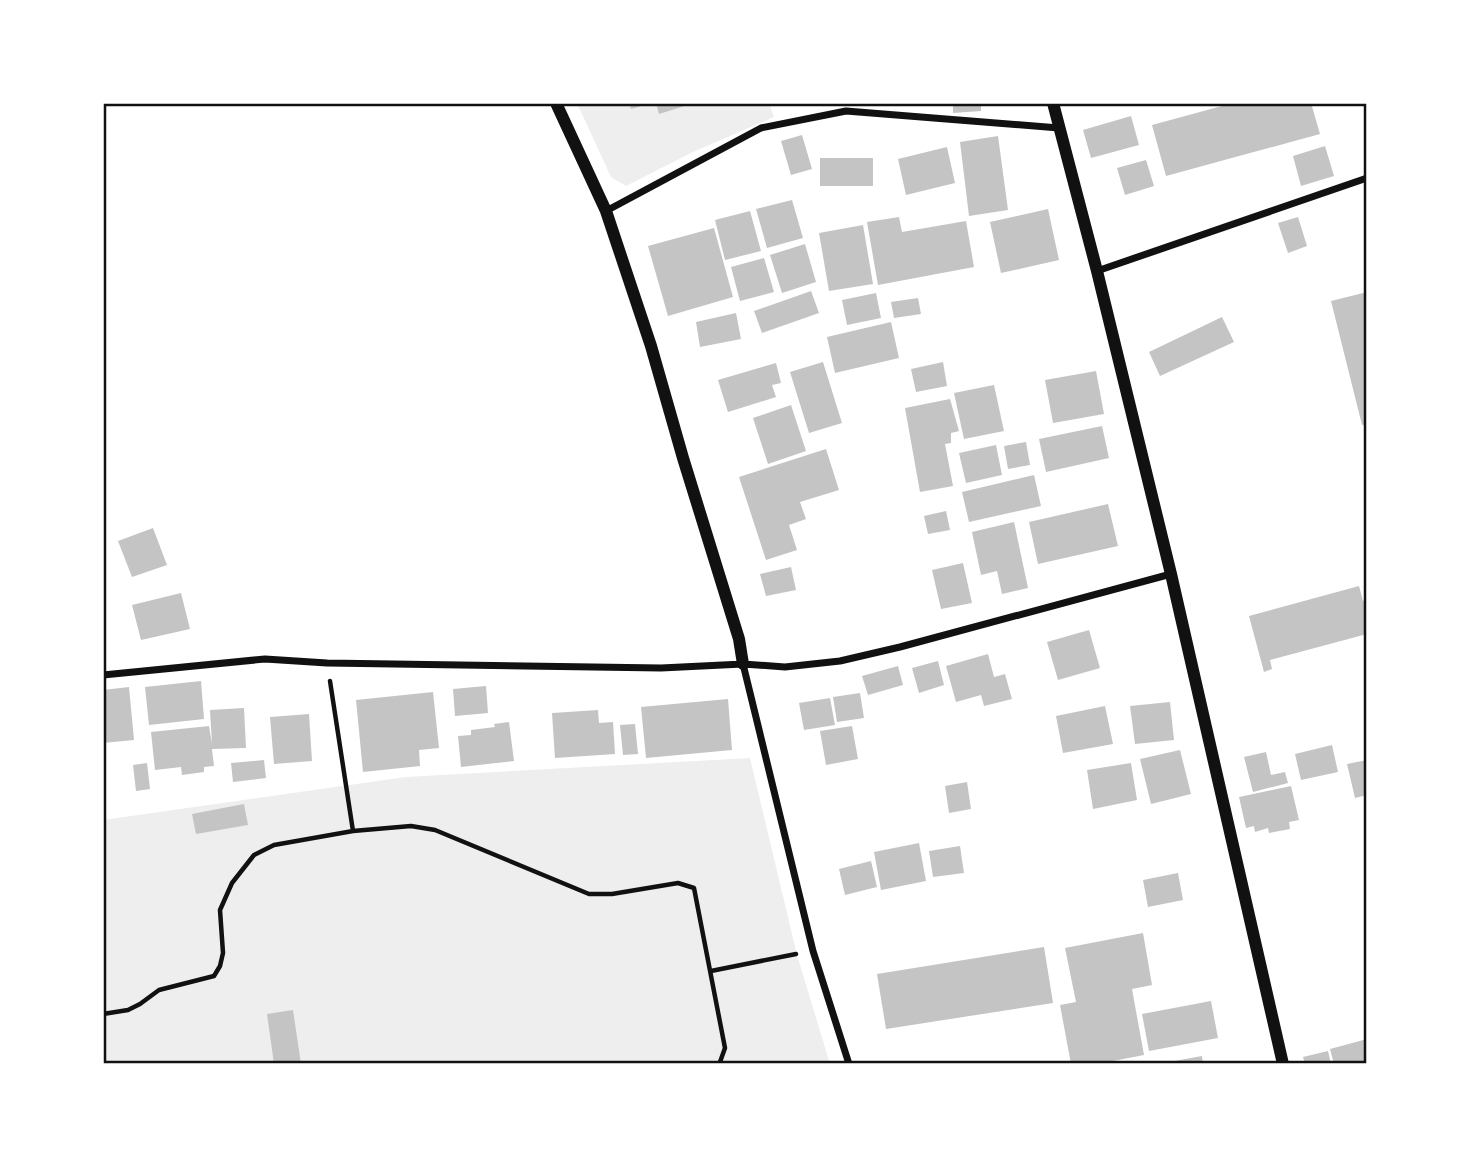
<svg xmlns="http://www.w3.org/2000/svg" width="1470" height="1167" viewBox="0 0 1470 1167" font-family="Cabin,sans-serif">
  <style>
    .green { fill: #eee }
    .building { fill: #c4c4c4 }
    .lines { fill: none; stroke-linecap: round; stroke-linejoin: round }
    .path { stroke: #111; stroke-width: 4.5 }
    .minor { stroke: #111; stroke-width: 7 }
    .tertiary { stroke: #111; stroke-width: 12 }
    .neatline { fill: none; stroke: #111; stroke-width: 2.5 }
  </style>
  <rect width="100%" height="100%" fill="#fff"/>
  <!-- green -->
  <path class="green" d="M 577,103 L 769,103 L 774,117 L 693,152 L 626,186 L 611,177 Z
    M 750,758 L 797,955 L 830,1064 L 103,1064 L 103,820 L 406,777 Z"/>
  <!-- building -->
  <path class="building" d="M 629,103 L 649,103 L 649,104 L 631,109 Z
    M 656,103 L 691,103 L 691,104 L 659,114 Z
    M 953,103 L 981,103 L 981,111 L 953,113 Z
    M 1233,103 L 1311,103 L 1320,134 L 1166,176 L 1152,125 Z
    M 1131,116 L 1139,145 L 1091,158 L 1083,130 Z
    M 802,135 L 812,169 L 791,175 L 781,141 Z
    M 998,136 L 1008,210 L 969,216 L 960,142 Z
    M 1325,146 L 1334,176 L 1301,186 L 1293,156 Z
    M 947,147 L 955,183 L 906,195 L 898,159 Z
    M 820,158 L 873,158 L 873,186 L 820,186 Z
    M 1146,160 L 1154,186 L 1125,195 L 1117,168 Z
    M 792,200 L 803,238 L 767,248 L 756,209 Z
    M 1048,209 L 1059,260 L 1001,273 L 990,222 Z
    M 750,211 L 761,251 L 725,260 L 715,220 Z
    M 899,217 L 902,232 L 966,221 L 974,267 L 878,285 L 867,222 Z
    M 1298,217 L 1307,246 L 1288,253 L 1278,223 Z
    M 863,225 L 873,284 L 829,291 L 819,233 Z
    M 714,228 L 733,297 L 668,316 L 648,246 Z
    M 805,244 L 816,282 L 782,293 L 770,255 Z
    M 764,258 L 774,292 L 740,301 L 731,267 Z
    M 811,291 L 819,313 L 762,333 L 754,311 Z
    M 1367,292 L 1367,424 L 1362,425 L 1331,301 Z
    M 876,293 L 881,318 L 847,325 L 842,300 Z
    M 918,298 L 921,314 L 894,318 L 891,302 Z
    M 736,313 L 741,339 L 700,347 L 696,322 Z
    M 1222,317 L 1234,342 L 1160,376 L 1149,352 Z
    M 891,322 L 899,358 L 835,373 L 827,337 Z
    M 823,362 L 842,423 L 809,433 L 790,372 Z
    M 943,362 L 947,386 L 916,392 L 911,369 Z
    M 776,363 L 781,383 L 772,385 L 776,397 L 728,412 L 718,380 Z
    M 1096,371 L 1104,414 L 1053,423 L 1045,380 Z
    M 994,385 L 1004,431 L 964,439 L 954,393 Z
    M 950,399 L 959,431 L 951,433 L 951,443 L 945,444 L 953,486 L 920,492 L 905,408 Z
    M 791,405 L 806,451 L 768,464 L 753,418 Z
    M 1102,426 L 1109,458 L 1046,472 L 1039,439 Z
    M 1026,442 L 1030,465 L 1008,469 L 1004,446 Z
    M 996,445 L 1002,475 L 966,483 L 959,453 Z
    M 826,449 L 839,490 L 800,502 L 806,519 L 789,525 L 797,550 L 766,560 L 739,477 Z
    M 1034,475 L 1041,506 L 969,522 L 962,492 Z
    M 1108,504 L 1118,546 L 1038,564 L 1029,522 Z
    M 946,511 L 950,530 L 928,534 L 924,516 Z
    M 1014,522 L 1028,588 L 1002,594 L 997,571 L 981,575 L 972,532 Z
    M 153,528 L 167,565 L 132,577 L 118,541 Z
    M 963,563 L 972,603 L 941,609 L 932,570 Z
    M 791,567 L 796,590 L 766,596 L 760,574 Z
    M 1359,586 L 1363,601 L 1367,600 L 1367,634 L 1270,660 L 1272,669 L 1264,672 L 1249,616 Z
    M 181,593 L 190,629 L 141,640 L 132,605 Z
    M 1089,630 L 1100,668 L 1058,680 L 1047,642 Z
    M 988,654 L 994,677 L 1005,674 L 1012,699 L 984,706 L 981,695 L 956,702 L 946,666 Z
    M 938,661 L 944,685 L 919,693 L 912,668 Z
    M 898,666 L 903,685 L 868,695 L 862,676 Z
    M 201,681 L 204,719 L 149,725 L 145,687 Z
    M 486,686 L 488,713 L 455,716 L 453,689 Z
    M 129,687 L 134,740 L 103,743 L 103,690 Z
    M 433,692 L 439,748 L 419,750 L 420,766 L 363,772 L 356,700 Z
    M 860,693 L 864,718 L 837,722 L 833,697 Z
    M 830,698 L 835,725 L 804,730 L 799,703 Z
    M 728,699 L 732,750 L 646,758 L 641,707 Z
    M 1170,702 L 1174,740 L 1135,744 L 1130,706 Z
    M 1105,706 L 1113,744 L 1063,753 L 1056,716 Z
    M 244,708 L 246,748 L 212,749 L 214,766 L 204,767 L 204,772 L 182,775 L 181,767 L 155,770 L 151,732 L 209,726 L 212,744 L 210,710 Z
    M 598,710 L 599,723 L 613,722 L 615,754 L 555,758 L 552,713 Z
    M 309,714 L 312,761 L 274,764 L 270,717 Z
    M 509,722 L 514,761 L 461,767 L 458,736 L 471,735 L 471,730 L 495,727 L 494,724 Z
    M 635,724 L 638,754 L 623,755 L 620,725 Z
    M 852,726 L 858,759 L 826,765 L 820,731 Z
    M 1332,745 L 1338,772 L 1301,780 L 1295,754 Z
    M 1180,750 L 1191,794 L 1151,804 L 1140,759 Z
    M 1266,752 L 1271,775 L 1285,772 L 1288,783 L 1253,792 L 1244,757 Z
    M 264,760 L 266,778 L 233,782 L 231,763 Z
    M 1367,760 L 1367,795 L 1355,798 L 1347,764 Z
    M 147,763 L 150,789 L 136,791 L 133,765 Z
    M 1131,763 L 1137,800 L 1093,809 L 1087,770 Z
    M 967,782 L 971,809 L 949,813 L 945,786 Z
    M 1291,786 L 1299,820 L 1289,822 L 1290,829 L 1269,833 L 1268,828 L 1255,832 L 1254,826 L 1246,828 L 1239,797 Z
    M 244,804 L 248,825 L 196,834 L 192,814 Z
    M 919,843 L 926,881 L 881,890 L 874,852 Z
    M 960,846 L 964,873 L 933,877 L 929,851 Z
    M 871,861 L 877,887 L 845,895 L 839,869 Z
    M 1178,873 L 1183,900 L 1148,907 L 1143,880 Z
    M 1143,933 L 1152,985 L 1132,989 L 1144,1055 L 1097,1064 L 1071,1064 L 1060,1005 L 1076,1002 L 1065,948 Z
    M 1044,947 L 1053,1003 L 886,1029 L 877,974 Z
    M 1211,1001 L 1218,1038 L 1149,1051 L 1142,1014 Z
    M 293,1010 L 301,1064 L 274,1064 L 267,1014 Z
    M 1367,1039 L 1367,1064 L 1334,1064 L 1330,1049 Z
    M 1328,1051 L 1331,1064 L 1305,1064 L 1303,1057 Z
    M 1202,1056 L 1203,1064 L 1169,1064 L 1169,1062 Z"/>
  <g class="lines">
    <!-- path -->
    <path class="path" d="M 330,681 L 353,831
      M 711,971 L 796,954
      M 103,1014 L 128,1010 L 140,1004 L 159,990 L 214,976 L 220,966 L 223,953 L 220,910 L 232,883 L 254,855 L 274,845 L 353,831 L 411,826 L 435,830 L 589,894 L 612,894 L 678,883 L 694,888 L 725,1048 L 720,1062 L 711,1064"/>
    <!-- minor -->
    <path class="minor" d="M 606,211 L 761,128 L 846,111 L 1059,128
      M 1097,271 L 1367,178
      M 743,664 L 813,951 L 849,1064
      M 103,675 L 265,659 L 327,663 L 661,668 L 743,664 L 785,667 L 840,661 L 900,647 L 1171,574"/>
    <!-- tertiary -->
    <path class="tertiary" d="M 556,103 L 606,211 L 651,346 L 683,458 L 739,639 L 743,664
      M 1053,103 L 1097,271 L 1171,574 L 1283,1064"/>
  </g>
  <!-- border -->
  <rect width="1470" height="1167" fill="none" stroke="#ffffff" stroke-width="210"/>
  <rect x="105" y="105" width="1260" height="957" class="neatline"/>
</svg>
